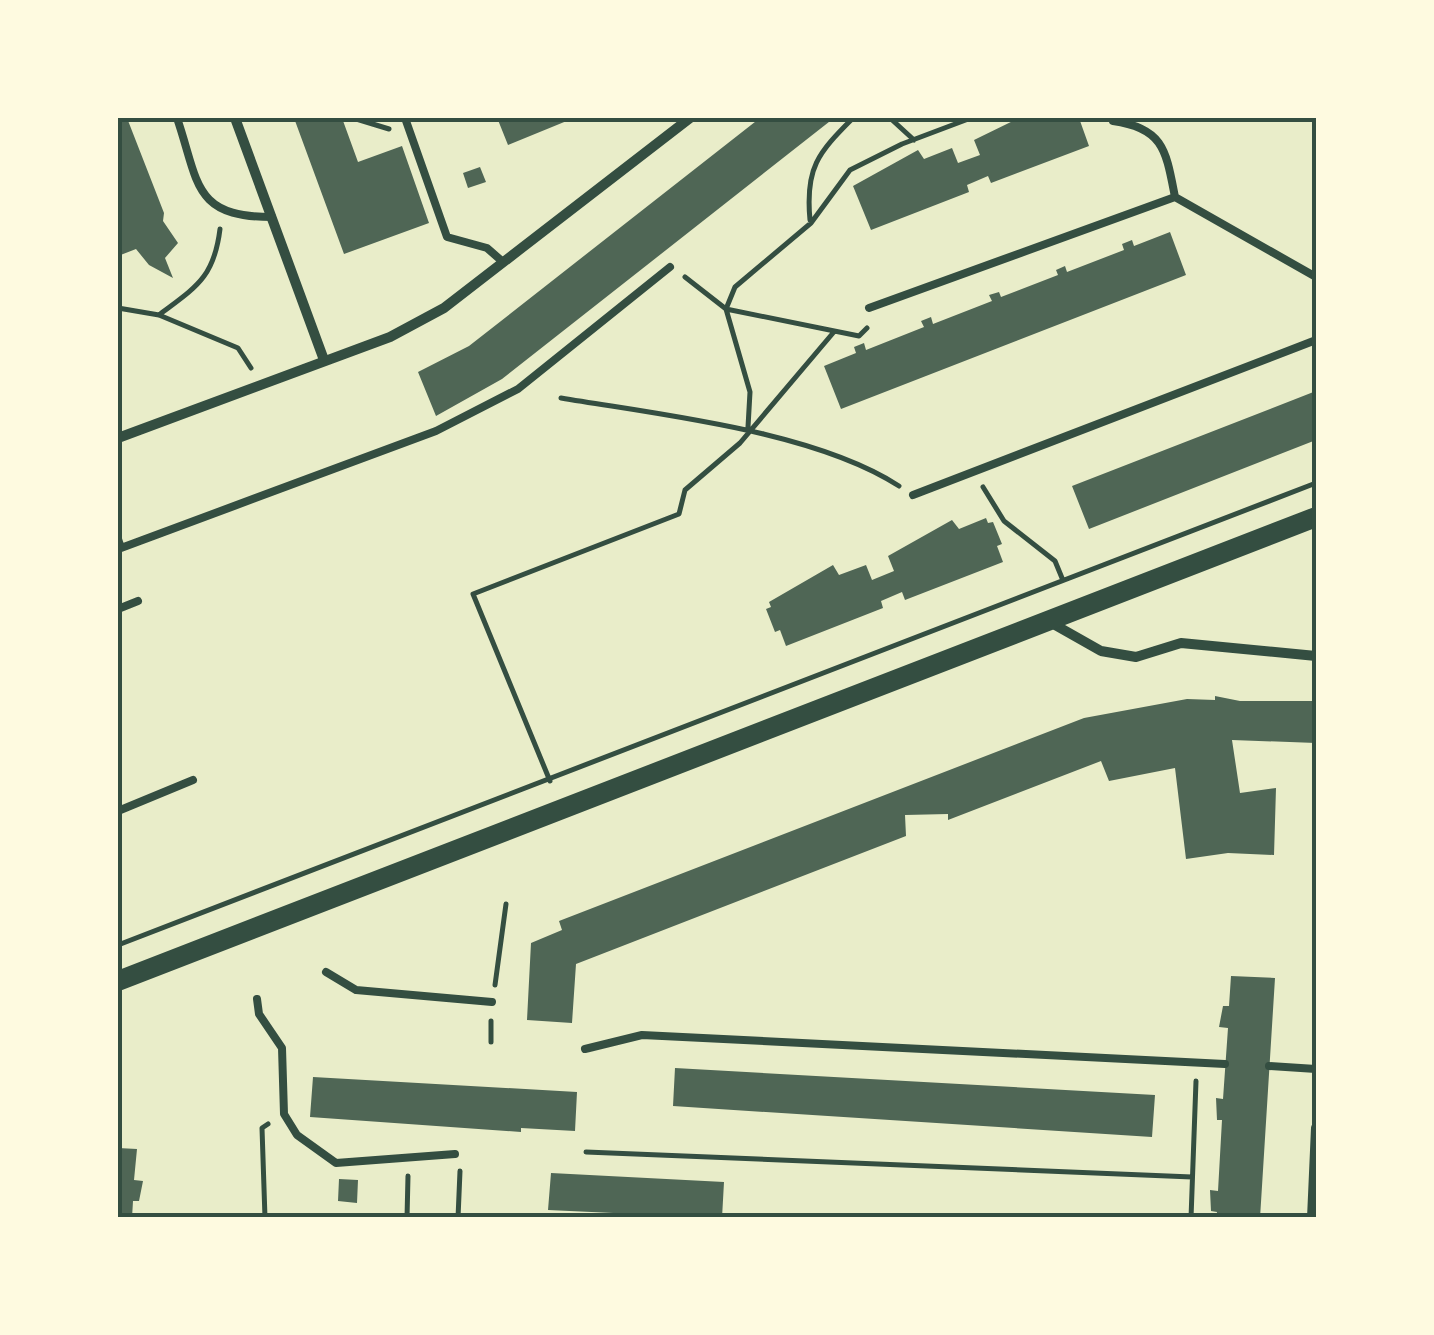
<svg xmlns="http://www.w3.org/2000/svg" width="1434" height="1335" viewBox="0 0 1434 1335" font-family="Barlow,sans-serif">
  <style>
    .building { fill: #4f6655 }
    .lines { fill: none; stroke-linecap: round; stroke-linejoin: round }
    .path { stroke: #344e41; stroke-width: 5 }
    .service { stroke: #344e41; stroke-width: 8 }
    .minor { stroke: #344e41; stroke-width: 10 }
    .secondary { stroke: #344e41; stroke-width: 20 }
    .neatline { fill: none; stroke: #344e41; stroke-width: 4 }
  </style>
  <rect width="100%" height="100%" fill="#e9edc9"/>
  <!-- building -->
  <path class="building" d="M 127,118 L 164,213 L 163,221 L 178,243 L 165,258 L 173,278 L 149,265 L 136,249 L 118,256 L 118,121 Z
    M 294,118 L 342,118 L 358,162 L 402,146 L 429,223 L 344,254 Z
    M 506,118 L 574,118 L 508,145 L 498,120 Z
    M 760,118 L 834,118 L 502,379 L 436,416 L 418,372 L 469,346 Z
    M 1019,118 L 1079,118 L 1089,146 L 991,183 L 988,176 L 967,185 L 969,192 L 871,230 L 853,186 L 918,150 L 924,159 L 952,148 L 958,163 L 980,155 L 974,140 Z
    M 480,167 L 486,182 L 468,188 L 463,173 Z
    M 1170,232 L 1186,275 L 841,409 L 824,366 L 856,353 L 854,347 L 864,343 L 866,350 L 924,327 L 921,321 L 931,317 L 933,324 L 992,301 L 989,295 L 999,292 L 1001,297 L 1058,275 L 1056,270 L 1065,266 L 1067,272 L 1124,250 L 1122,244 L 1132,240 L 1134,246 Z
    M 1316,391 L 1316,440 L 1089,529 L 1072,486 Z
    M 986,518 L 988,523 L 993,522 L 1002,544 L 997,546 L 1003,562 L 905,600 L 902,592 L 881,601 L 883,608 L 786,646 L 780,630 L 775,632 L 766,609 L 771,607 L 769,602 L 833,565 L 839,575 L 866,565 L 872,580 L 894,571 L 888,556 L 952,520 L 959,529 Z
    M 1215,696 L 1240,701 L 1316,701 L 1316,743 L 1232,740 L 1240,793 L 1276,788 L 1274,855 L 1228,853 L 1186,859 L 1175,768 L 1109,781 L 1101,761 L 948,820 L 948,814 L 905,815 L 906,836 L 576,964 L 572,1023 L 527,1020 L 531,943 L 562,930 L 559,921 L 1084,718 L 1187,699 L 1215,700 Z
    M 1231,976 L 1275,978 L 1260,1218 L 1216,1218 L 1217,1212 L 1211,1211 L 1210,1190 L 1218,1191 L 1222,1120 L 1217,1120 L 1216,1098 L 1223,1099 L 1228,1028 L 1219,1027 L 1223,1006 L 1229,1006 Z
    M 675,1068 L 1155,1095 L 1152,1137 L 673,1106 Z
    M 313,1077 L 577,1092 L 575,1131 L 521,1128 L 521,1132 L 310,1117 Z
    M 118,1148 L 137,1149 L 134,1180 L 143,1181 L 139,1201 L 133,1201 L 132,1218 L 118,1218 Z
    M 551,1173 L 724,1182 L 722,1218 L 548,1210 Z
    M 339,1179 L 358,1180 L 357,1203 L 338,1201 Z"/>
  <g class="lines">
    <!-- path -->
    <path class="path" d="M 353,118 L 389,129
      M 890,118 L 914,140
      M 810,220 C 805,168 818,153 853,118
      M 685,277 L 726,309 L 859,336 L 867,328
      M 118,308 L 159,315 L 238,348 L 251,368
      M 159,315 C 196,287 214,278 220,229
      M 561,398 C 661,415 814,431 899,486
      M 748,427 L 750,392 L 726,309 L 735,287 L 811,223 L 850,170 L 902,144 L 971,118
      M 983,487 L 1004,521 L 1055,561 L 1062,578
      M 550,781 L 473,594 L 679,514 L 685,490 L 740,443 L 833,333
      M 118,945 L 1316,483
      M 495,985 L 506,904
      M 491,1042 L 491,1021
      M 586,1152 L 1192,1177
      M 265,1218 L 262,1128 L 268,1124
      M 407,1218 L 408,1176
      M 458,1218 L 460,1171
      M 1191,1218 L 1196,1081"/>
    <!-- service -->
    <path class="service" d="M 177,118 C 199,182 192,217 272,217
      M 405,118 L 447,237 L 487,248 L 503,262
      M 1113,121 C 1164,128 1166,151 1175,197
      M 869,308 L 1175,197 L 1316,277
      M 913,495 L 1316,340
      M 118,539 L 121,548 L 436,431 L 518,389 L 670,267
      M 118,609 L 138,601
      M 118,811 L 193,780
      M 326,972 L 356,990 L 492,1002
      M 257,999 L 259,1014 L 282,1048 L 284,1114 L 297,1135 L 336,1163 L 455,1154
      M 585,1049 L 642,1035 L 1225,1064
      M 1269,1066 L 1316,1069"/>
    <!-- minor -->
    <path class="minor" d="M 235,118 L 324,360
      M 118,438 L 390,337 L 444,308 L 690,118
      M 1048,621 L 1101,651 L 1136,657 L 1181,643 L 1316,656
      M 1312,1218 L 1316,1128"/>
    <!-- secondary -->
    <path class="secondary" d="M 118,981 L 1316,517"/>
  </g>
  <!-- border -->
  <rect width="1434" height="1335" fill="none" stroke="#fefae0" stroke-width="240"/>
  <rect x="120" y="120" width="1194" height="1095" class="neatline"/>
</svg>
